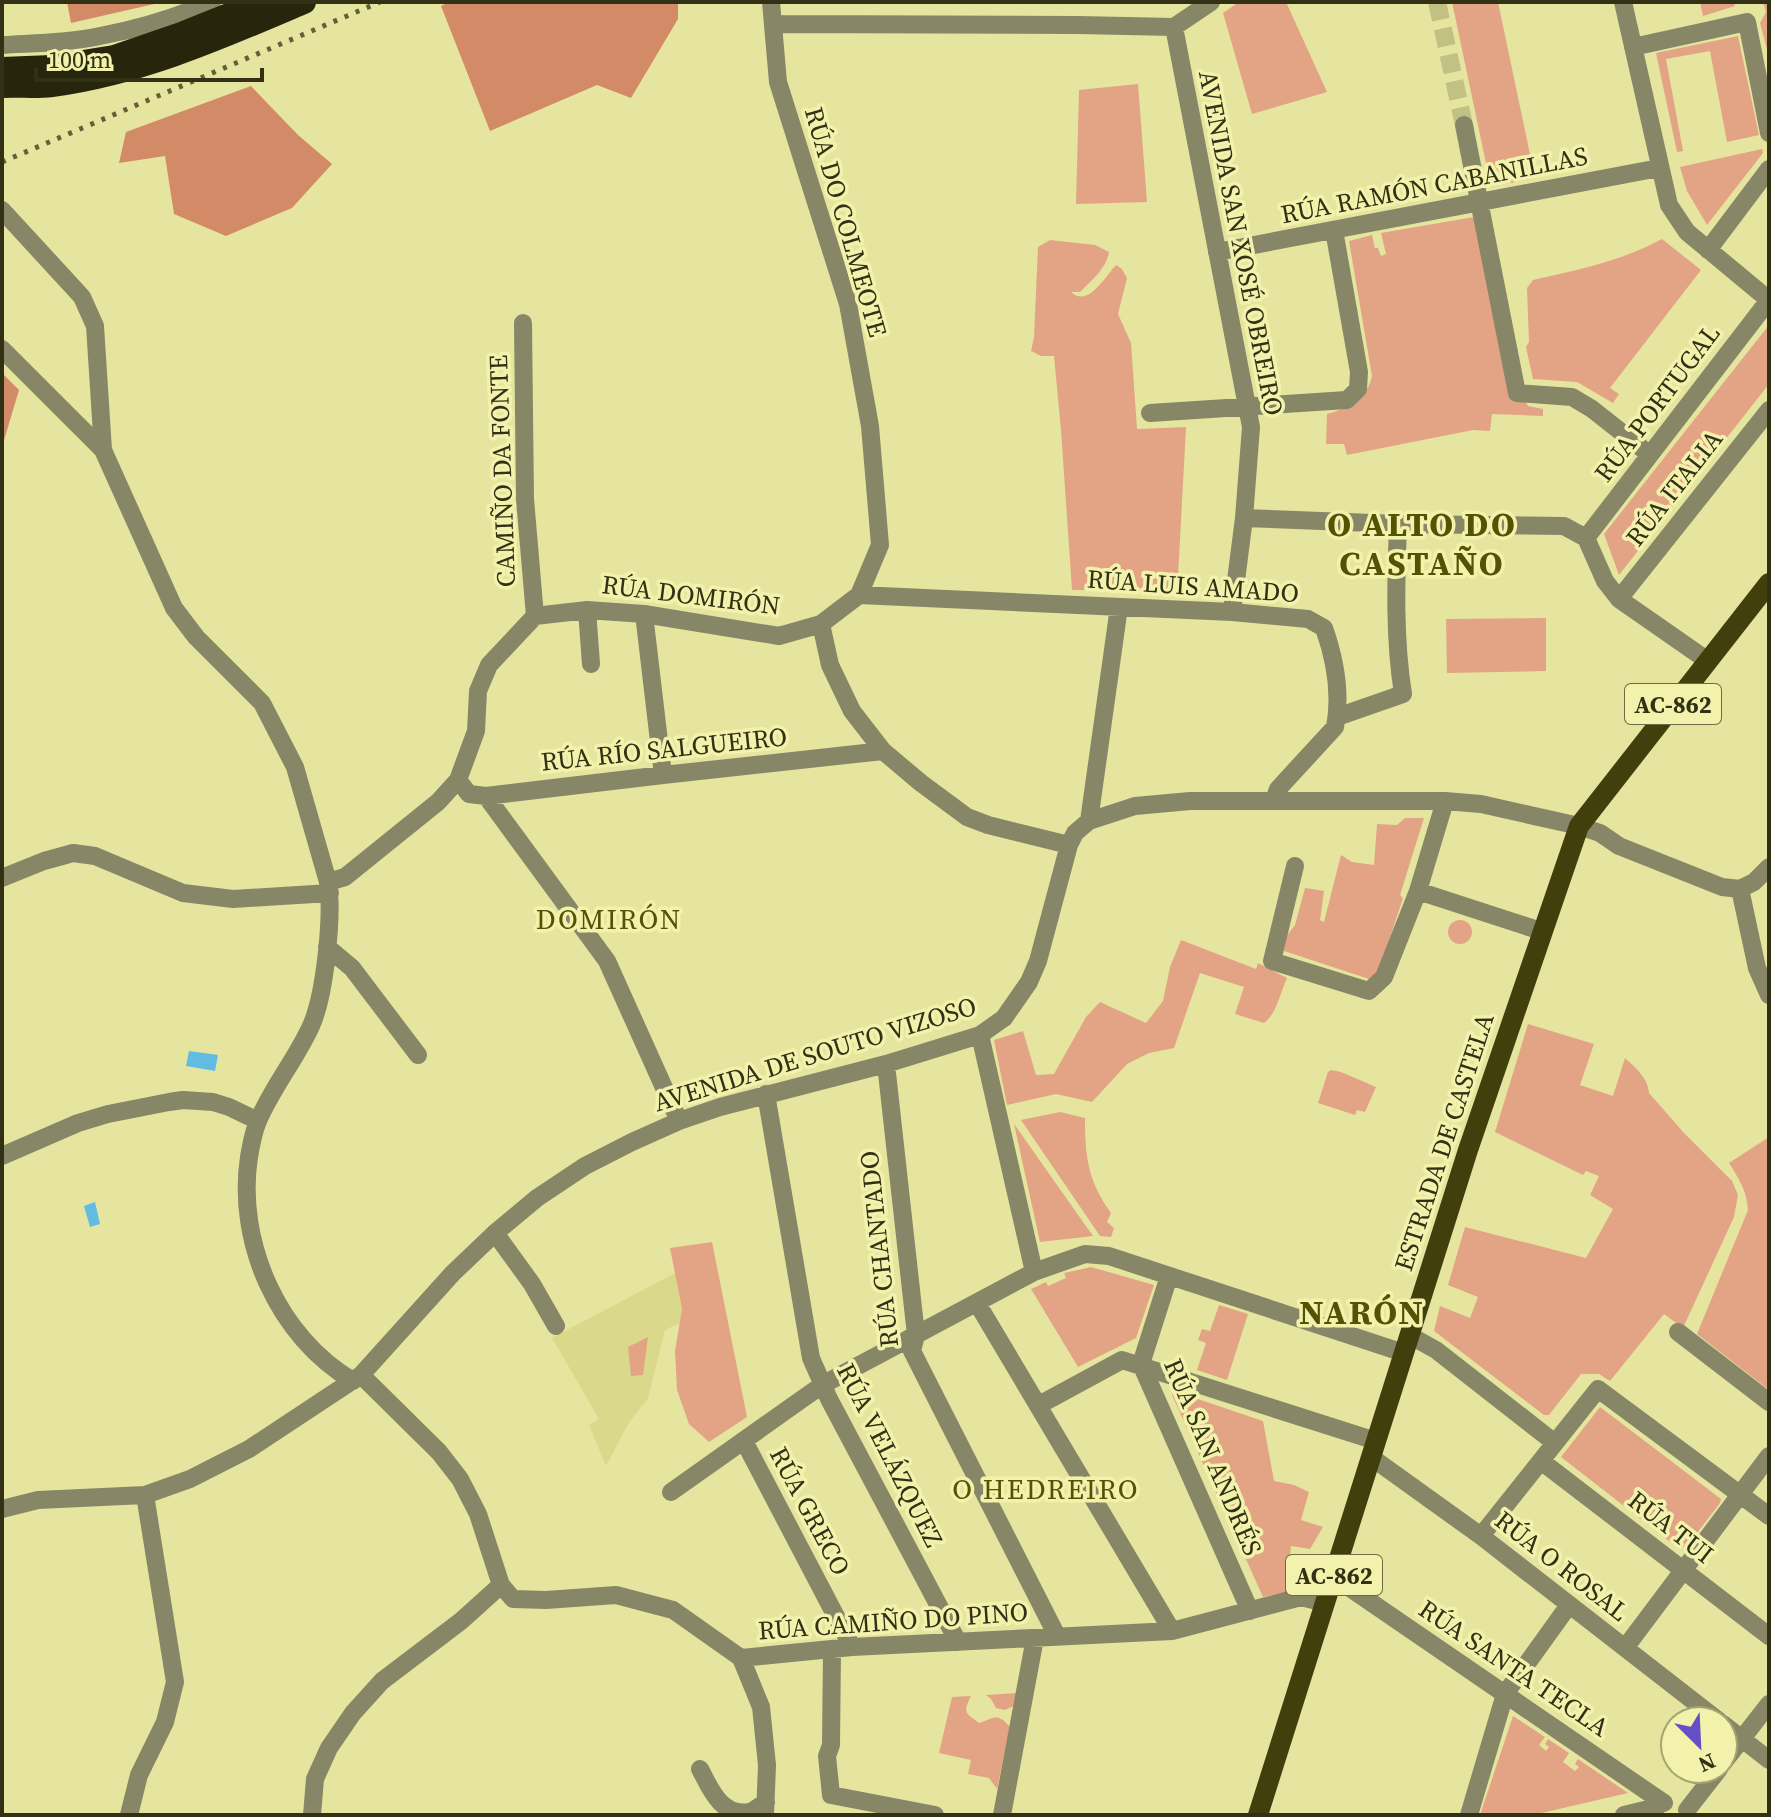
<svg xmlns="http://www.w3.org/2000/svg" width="1771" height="1817" viewBox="0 0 1771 1817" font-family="'Source Serif 4',serif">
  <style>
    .built { fill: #dad98b }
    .green { fill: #e3a485 }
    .forest { fill: #d38b67 }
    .water { fill: #62bce2 }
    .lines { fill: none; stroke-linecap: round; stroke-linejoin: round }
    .minor-tunnel { stroke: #c1c183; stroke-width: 18; stroke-dasharray: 18 9; stroke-linecap: butt }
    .minor { stroke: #878767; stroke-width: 18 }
    .major { stroke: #413f0c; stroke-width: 20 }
    .highway { stroke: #27260d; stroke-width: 24 }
    .rail { stroke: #616039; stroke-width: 5; stroke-dasharray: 4 8; stroke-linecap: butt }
    .labels { text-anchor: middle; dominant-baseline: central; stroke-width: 7; stroke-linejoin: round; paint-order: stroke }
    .shield { fill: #f2f2ac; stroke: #6c6b42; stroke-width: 2 }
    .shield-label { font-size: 24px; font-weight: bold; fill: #323115 }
    .street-label { font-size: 26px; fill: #323115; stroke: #f2f2ac }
    .neighbourhood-label { font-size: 28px; letter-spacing: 2px; fill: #545205; stroke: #f2f2ac }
    .district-label { font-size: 34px; font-weight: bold; letter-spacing: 2px; fill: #545205; stroke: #f2f2ac }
  </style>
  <rect width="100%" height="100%" fill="#e5e59f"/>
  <!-- built -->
  <path class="built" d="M 675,1273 L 682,1309 L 680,1323 L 665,1330 L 648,1398 L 628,1424 L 606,1466 L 589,1425 L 599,1419 L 552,1338 Z"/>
  <!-- green -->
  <path class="green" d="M 1239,2 L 1286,2 L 1327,92 L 1252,114 L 1223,13 Z
    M 1452,2 L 1498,2 L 1535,178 L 1491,187 Z
    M 1700,2 L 1734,2 L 1735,6 L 1703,16 Z
    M 1763,2 L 1769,2 L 1769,57 L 1760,23 L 1766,12 Z
    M 1738,36 L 1759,135 L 1727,142 L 1710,51 L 1666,59 L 1683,151 L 1677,152 L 1656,53 Z
    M 1138,84 L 1147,202 L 1076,204 L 1079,90 Z
    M 1762,149 L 1763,153 L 1707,225 L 1687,191 L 1680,167 Z
    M 1474,217 L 1525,401 L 1528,406 L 1543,409 L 1543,416 L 1492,414 L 1490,431 L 1473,430 L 1347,455 L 1344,444 L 1326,444 L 1327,414 C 1350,407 1366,401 1372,376 L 1349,241 L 1372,235 L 1375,248 L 1378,248 L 1381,256 L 1386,254 L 1381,233 Z
    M 1662,239 L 1701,270 L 1610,388 L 1619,394 L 1613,403 L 1577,382 L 1533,379 L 1526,347 L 1529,342 L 1527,288 L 1533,280 C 1577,270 1622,261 1662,239 Z
    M 1050,240 L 1095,245 L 1109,252 C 1106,269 1092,280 1080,292 L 1071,292 C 1088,308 1105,277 1116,265 L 1122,269 L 1127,278 L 1118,314 L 1131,343 L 1137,429 L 1186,427 L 1177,596 L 1171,591 L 1072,590 L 1061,430 L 1054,356 L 1041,356 L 1031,351 L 1034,337 L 1038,247 Z
    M 1769,325 L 1769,384 L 1619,575 L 1604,534 Z
    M 1546,618 L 1546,671 L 1447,673 L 1446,619 Z
    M 1405,818 L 1424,818 L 1400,895 L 1403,898 L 1378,974 L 1369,979 L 1284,951 L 1285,938 L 1295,925 L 1305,888 L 1324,891 L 1320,920 L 1324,922 L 1341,855 L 1352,862 L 1374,865 L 1377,824 L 1397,825 Z
    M1448 932a12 12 0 1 1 24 0a12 12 0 1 1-24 0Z
    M 1181,940 L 1256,969 L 1258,963 L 1287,978 C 1280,993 1277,1013 1264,1023 L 1235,1014 L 1244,987 L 1200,973 L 1174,1048 L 1149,1053 L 1127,1064 L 1092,1102 L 1056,1094 L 1007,1105 L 994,1040 L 1023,1031 L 1036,1075 L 1054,1074 L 1086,1017 L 1100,1002 L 1146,1023 L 1163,1001 L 1170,967 Z
    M 1528,1024 L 1594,1044 L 1580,1085 L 1613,1096 L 1625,1058 C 1636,1068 1648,1078 1649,1093 L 1684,1133 L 1732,1181 L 1738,1195 L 1734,1217 L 1683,1328 L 1664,1314 L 1610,1381 L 1599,1374 L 1581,1374 L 1549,1415 L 1544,1415 L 1434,1331 L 1440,1306 L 1470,1318 L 1478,1297 L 1448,1285 L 1465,1227 L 1586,1258 L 1613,1209 L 1590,1195 L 1599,1176 L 1586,1171 L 1583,1175 L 1495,1132 Z
    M 1331,1070 L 1341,1072 L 1376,1087 L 1365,1112 L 1357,1110 L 1355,1115 L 1318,1103 L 1328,1072 Z
    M 1060,1112 L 1085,1118 C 1085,1157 1088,1181 1111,1213 L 1107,1222 L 1114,1228 L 1111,1237 L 1100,1236 L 1021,1120 Z
    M 1014,1124 L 1093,1236 L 1040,1242 Z
    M 1769,1137 L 1769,1390 L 1697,1334 L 1748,1210 C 1747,1191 1739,1179 1729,1163 Z
    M 712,1242 L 747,1417 L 709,1442 L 689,1424 L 677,1390 L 675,1351 L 682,1309 L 670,1248 Z
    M 1091,1267 L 1154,1285 L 1136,1338 L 1078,1367 L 1031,1289 L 1046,1282 L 1048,1286 L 1066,1278 L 1064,1273 Z
    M 1219,1305 L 1248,1314 L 1227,1380 L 1197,1370 L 1206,1343 L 1198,1340 L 1202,1329 L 1210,1331 Z
    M 648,1337 L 643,1375 L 631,1376 L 628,1347 Z
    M 1174,1391 L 1263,1421 L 1274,1481 L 1294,1485 L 1309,1492 L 1301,1520 L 1323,1527 L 1310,1549 L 1291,1546 L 1289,1563 L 1295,1590 L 1263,1597 L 1172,1395 Z
    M 1600,1407 L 1721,1499 L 1720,1503 L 1687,1546 L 1678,1548 L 1561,1457 Z
    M 1017,1693 L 1014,1706 L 1005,1710 L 996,1708 L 991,1699 L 986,1695 Z
    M 971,1696 C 962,1714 966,1713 979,1723 C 995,1718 997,1712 1010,1727 L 997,1789 L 989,1778 L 968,1774 L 971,1760 L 939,1753 L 952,1697 Z
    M 1513,1716 L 1545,1737 L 1539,1745 L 1546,1751 L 1549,1747 L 1545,1744 L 1548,1739 L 1569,1753 L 1563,1762 L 1575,1771 L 1579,1767 L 1575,1764 L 1578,1759 L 1628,1793 L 1533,1815 L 1480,1815 Z"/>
  <!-- forest -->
  <path class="forest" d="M 67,2 L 163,2 L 71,23 Z
    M 449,2 L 678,2 L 678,19 L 631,98 L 597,85 L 490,131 L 441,6 Z
    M 251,86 L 298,135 L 332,164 L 292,208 L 226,236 L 174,214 L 165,156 L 119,163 L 126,132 Z
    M 2,373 L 19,390 L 2,447 Z"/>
  <!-- water -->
  <path class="water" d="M 189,1051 L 218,1055 L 215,1071 L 186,1066 Z
    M 95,1202 L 100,1224 L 90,1227 L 84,1206 Z"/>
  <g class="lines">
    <!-- minor-tunnel -->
    <path class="minor-tunnel" d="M 1437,2 L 1464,125"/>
    <!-- minor -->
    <path class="minor" d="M 1623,2 L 1669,205 L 1687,232 L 1769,300
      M 773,24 L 1078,25 L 1174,27
      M 1174,27 L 1251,427 L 1244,518 L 1232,612
      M 1174,27 L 1211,2
      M 2,45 C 35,43 68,43 100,36 C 138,29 177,17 212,2
      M 1633,47 L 1747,22 L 1769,133
      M 1464,125 L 1517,393 L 1572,397 L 1592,409 L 1649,454
      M 2,210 L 82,297 L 95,326 L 103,450
      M 1708,250 L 1769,169
      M 1217,252 L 1659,168
      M 523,323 L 525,499 L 535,616
      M 2,349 L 103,450 L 174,608 L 196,637 L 262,703 L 295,767 L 328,882 C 333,916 325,995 311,1026 C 296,1059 272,1088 258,1121 C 253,1133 251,1145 249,1157 C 236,1242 278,1337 353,1381
      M 1150,413 L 1347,400 L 1358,389 L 1359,372 L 1334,230
      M 1244,518 L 1398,524 L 1564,526 L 1586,538 L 1605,581 L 1619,599 L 1708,661
      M 1586,538 L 1769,300
      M 859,595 L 1232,612 L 1308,619 L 1324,628 C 1335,659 1341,695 1335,727 L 1278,789 L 1274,800
      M 1619,599 L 1769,410
      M 587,610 L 591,664
      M 644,614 L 663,775
      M 535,616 L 587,610 L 644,614 L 779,636 L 821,624 L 859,595 L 880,545 L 870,426 L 848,304 L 778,82 L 771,2
      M 821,624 L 830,665 L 852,711 L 883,751 L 921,783 L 967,817 L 988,825 L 1069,845
      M 1337,717 L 1403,694 C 1394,637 1396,581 1398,524
      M 458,780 L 469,794 L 486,796 L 663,775 L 883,751
      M 486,796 L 607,961 L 679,1121
      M 1089,821 L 1119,607
      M 1295,866 L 1272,961 L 1369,991 L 1384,977 L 1418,891 L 1445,801
      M 2,878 L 44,861 L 73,853 L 95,856 L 183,893 L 233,899 L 330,893
      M 328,882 L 345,877 L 438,802 L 458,780 L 476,731 L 478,691 L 489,665 L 535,616
      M 1740,889 L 1757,968 L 1769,995
      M 1740,889 L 1754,882 L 1769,867
      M 1418,891 L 1541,931
      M 327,947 L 352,968 L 418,1055
      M 980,1035 L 1034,1272
      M 886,1064 L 916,1335 L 912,1351 L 1057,1636
      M 766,1094 L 811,1358 L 829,1399 L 958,1642
      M 2,1156 L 78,1123 L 108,1114 L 169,1102 L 183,1100 L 213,1102 L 229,1107 L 258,1121
      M 495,1233 L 532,1284 L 556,1326
      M 1169,1276 L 1141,1364 L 1250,1611
      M 977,1303 L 1172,1631
      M 1678,1332 L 1769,1402
      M 1409,1335 L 1436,1350 L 1555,1443
      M 361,1375 L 439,1452 L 460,1479 L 478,1514 L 501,1585 L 513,1599 L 546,1600 L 616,1595 L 673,1610 L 741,1658 L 852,1647 L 1172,1631 L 1301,1597 L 1325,1603
      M 1039,1405 L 1122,1360 L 1376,1441
      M 744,1441 L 852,1647
      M 1371,1457 L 1481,1536 L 1719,1721
      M 1541,1461 L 1769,1636
      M 671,1492 L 822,1385 L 1034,1272 L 1085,1254 L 1109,1256 L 1404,1353
      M 2,1509 L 38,1500 L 145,1495 L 190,1479 L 249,1449 L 361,1375 L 453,1273 L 495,1233 L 537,1198 L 585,1166 L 632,1142 L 679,1121 L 720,1107 L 886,1064 L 980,1035 L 1004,1018 L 1029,982 L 1038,961 L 1069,845 L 1075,833 L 1089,821 L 1135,806 L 1190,801 L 1445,801 L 1481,804 L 1579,826 L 1600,833 L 1619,846 L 1722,887 L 1740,889
      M 1481,1536 L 1598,1389 L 1769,1516
      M 1332,1581 L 1350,1588 L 1664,1803
      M 1625,1648 L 1769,1456
      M 832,1649 L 831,1745 L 827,1756 L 831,1795 L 935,1815
      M 741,1658 L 761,1707 L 767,1765 L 765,1815
      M 1723,1724 L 1769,1760
      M 1723,1763 L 1769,1704
      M 700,1769 C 710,1788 721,1817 749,1812 C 754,1811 761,1805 766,1802
      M 1687,1810 L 1719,1769
      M 129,1815 L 139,1775 L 165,1722 L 175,1682 L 145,1495
      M 312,1815 L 315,1779 L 329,1748 L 353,1713 L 382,1681 L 461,1621 L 501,1585
      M 1002,1815 L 1035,1638
      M 1469,1815 L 1505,1694 L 1569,1605
      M 1624,1815 L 1657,1807"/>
    <!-- major -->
    <path class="major" d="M 1258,1815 L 1468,1150 L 1579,826 L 1769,583"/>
    <!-- highway -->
    <path class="highway" d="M 2,69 L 52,67 L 114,57 L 184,33 L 261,2
      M 2,86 C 18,85 35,87 52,85 C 141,73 222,37 304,2"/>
    <!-- rail -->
    <path class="rail" d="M 2,162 L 380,2"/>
  </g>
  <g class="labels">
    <!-- shield labels -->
    <g class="shield">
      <rect x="1625" y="684" width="96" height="40" rx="6"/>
      <rect x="1286" y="1555" width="96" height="40" rx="6"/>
    </g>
    <g class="shield-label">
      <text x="1673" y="704">AC-862</text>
      <text x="1334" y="1575">AC-862</text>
    </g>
    <!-- street labels -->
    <g class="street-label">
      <text transform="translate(1434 185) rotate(-11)">RÚA RAMÓN CABANILLAS</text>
      <text transform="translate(846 222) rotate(74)">RÚA DO COLMEOTE</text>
      <text transform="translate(1241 243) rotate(79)">AVENIDA SAN XOSÉ OBREIRO</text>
      <text transform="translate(1657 403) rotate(-53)">RÚA PORTUGAL</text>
      <text transform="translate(502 471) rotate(-92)">CAMIÑO DA FONTE</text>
      <text transform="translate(1674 488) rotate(-52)">RÚA ITALIA</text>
      <text transform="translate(1193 586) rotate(4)">RÚA LUIS AMADO</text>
      <text transform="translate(691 595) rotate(7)">RÚA DOMIRÓN</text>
      <text transform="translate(664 749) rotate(-6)">RÚA RÍO SALGUEIRO</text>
      <text transform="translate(815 1054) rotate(-17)">AVENIDA DE SOUTO VIZOSO</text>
      <text transform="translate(1444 1142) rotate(-72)">ESTRADA DE CASTELA</text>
      <text transform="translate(879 1249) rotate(-96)">RÚA CHANTADO</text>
      <text transform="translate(890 1455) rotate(63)">RÚA VELÁZQUEZ</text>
      <text transform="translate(1213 1457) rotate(67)">RÚA SAN ANDRÉS</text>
      <text transform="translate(810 1511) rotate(62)">RÚA GRECO</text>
      <text transform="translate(1671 1527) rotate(38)">RÚA TUI</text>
      <text transform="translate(1562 1566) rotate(38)">RÚA O ROSAL</text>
      <text transform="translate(893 1621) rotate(-4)">RÚA CAMIÑO DO PINO</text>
      <text transform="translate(1514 1668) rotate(34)">RÚA SANTA TECLA</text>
    </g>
    <!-- neighbourhood labels -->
    <g class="neighbourhood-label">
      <text x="609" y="919">DOMIRÓN</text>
      <text x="1046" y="1489">O HEDREIRO</text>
    </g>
    <!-- district labels -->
    <g class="district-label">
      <text x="1422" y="524">O ALTO DO<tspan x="1422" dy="39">CASTAÑO</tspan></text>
      <text x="1362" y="1312">NARÓN</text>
    </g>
  </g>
  <!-- border -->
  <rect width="1771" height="1817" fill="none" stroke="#323115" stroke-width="8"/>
  <!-- north arrow -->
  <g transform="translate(1699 1745) rotate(156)"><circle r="38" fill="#f2f2ac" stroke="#a5a570" stroke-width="2"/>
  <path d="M0-6L14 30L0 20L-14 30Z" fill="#664ec7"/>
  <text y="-12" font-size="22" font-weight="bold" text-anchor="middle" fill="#323115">N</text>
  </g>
  <!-- scale -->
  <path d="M36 68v12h226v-12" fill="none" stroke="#323115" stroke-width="4"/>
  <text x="48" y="68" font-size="24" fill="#323115" stroke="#f2f2ac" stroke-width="6" paint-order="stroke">100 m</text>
</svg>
